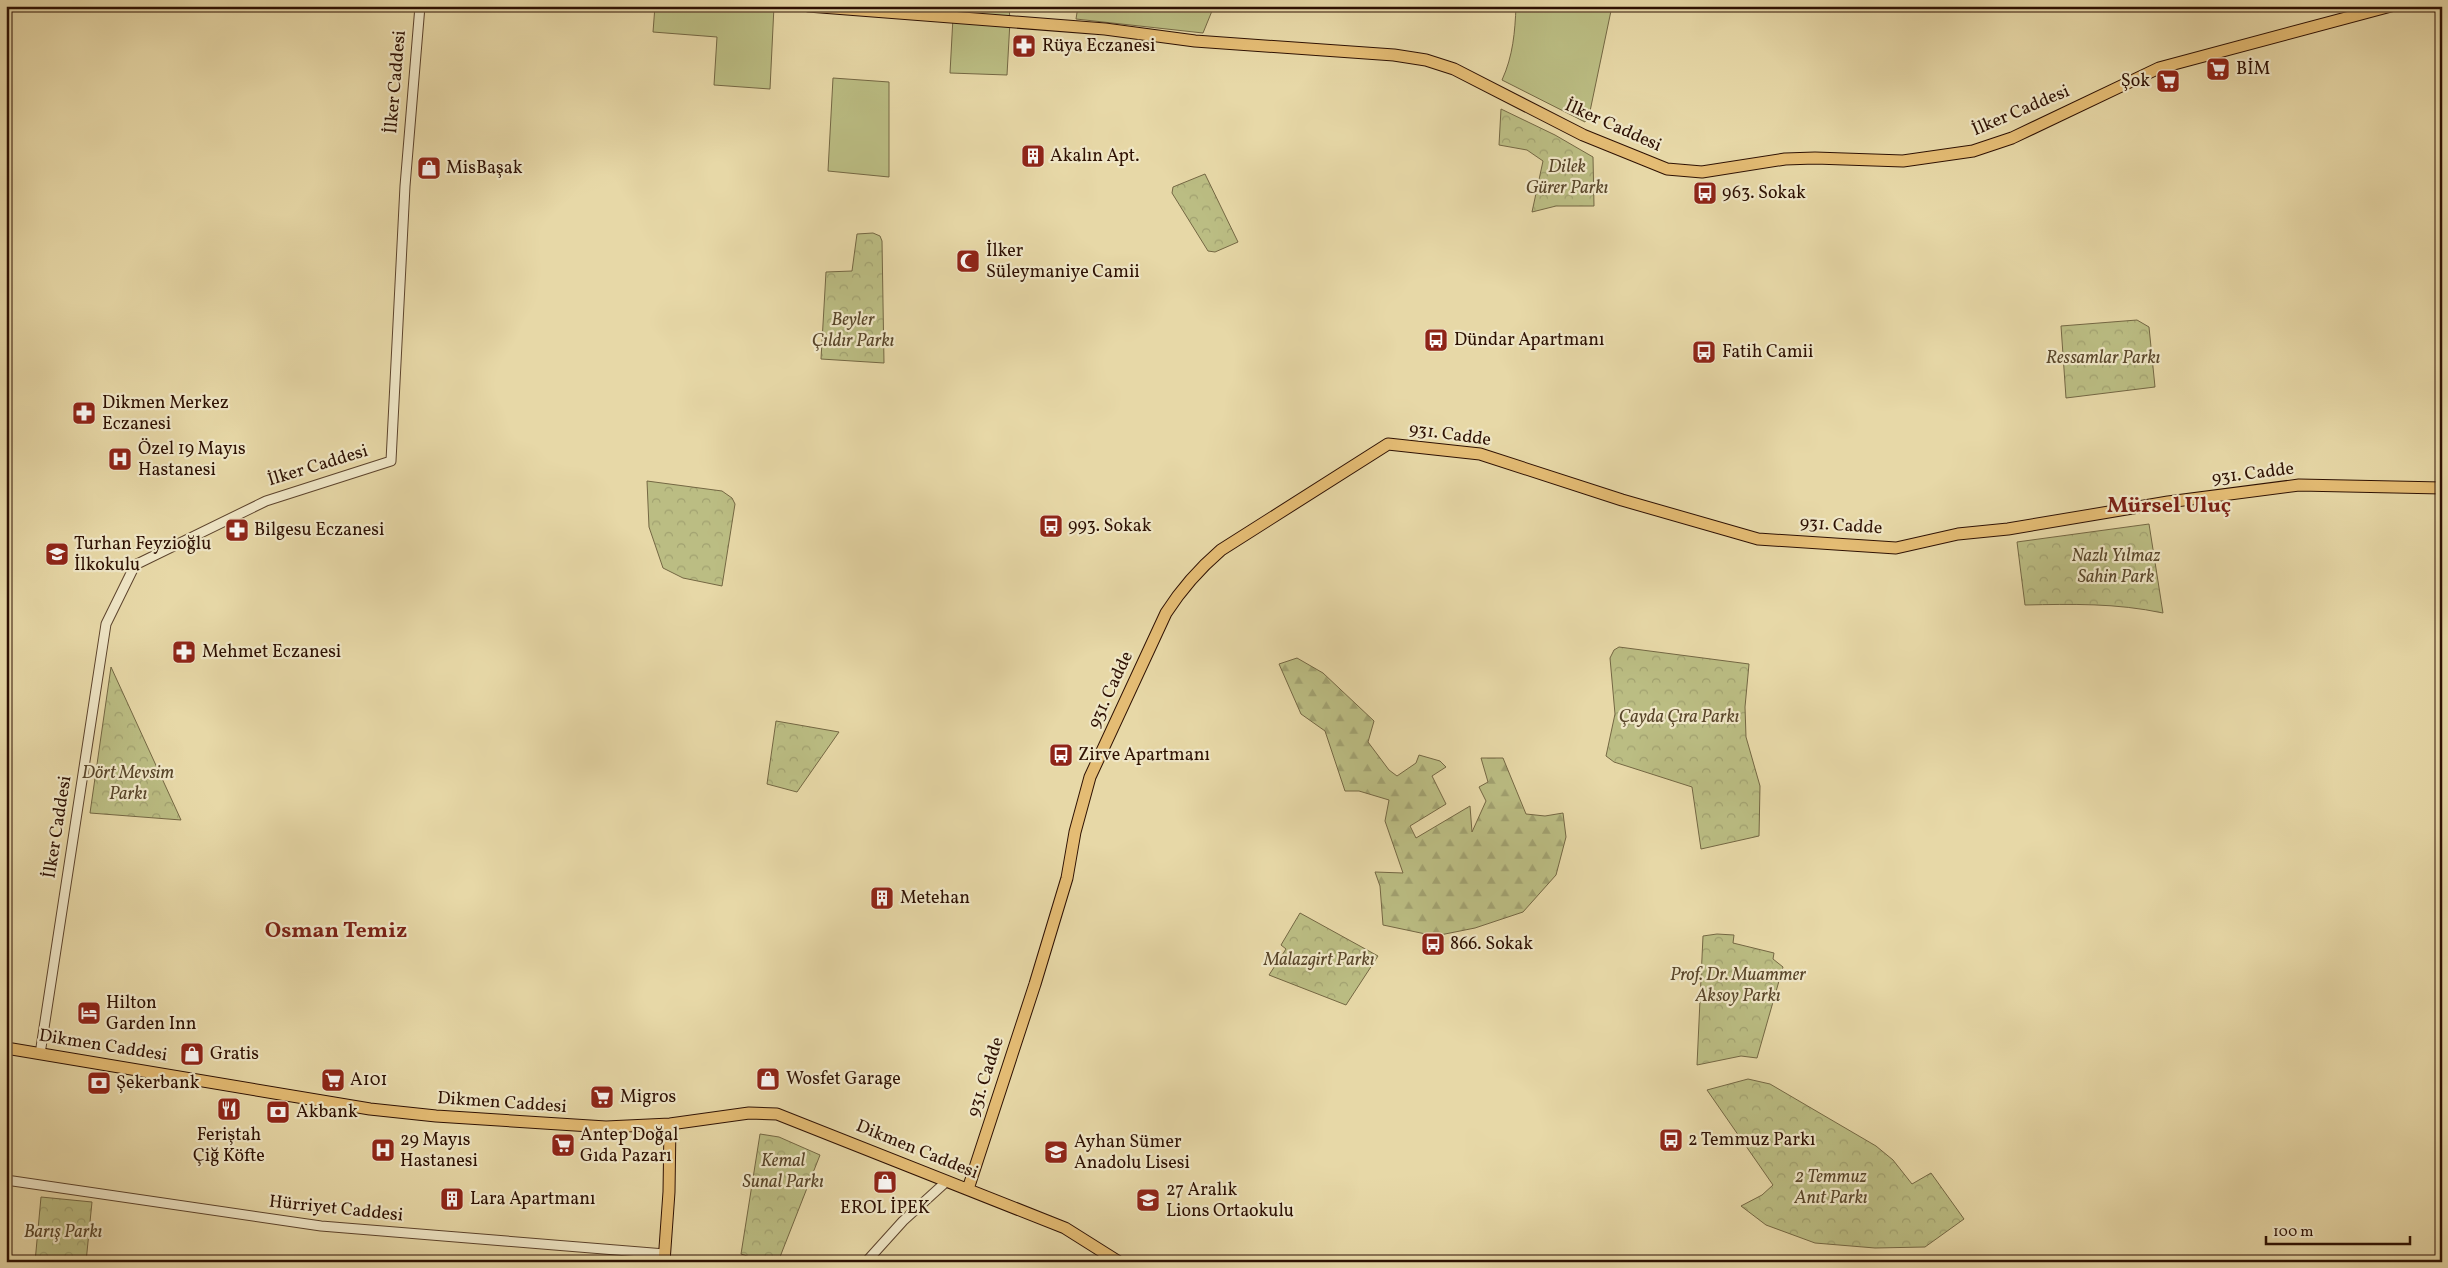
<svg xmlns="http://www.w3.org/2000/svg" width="2448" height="1268" viewBox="0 0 2448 1268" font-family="Vollkorn,serif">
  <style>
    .green { fill: #bbbd83; stroke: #746743 }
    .forest { fill: url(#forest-firs); stroke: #746743 }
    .park { fill: url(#park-crowns); stroke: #746743 }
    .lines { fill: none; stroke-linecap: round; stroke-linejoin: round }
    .minor-casing { stroke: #5c432c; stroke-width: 11 }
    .major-casing { stroke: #2e1103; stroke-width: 13 }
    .minor { stroke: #efe6c6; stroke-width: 9 }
    .major { stroke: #e4bc74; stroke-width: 11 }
    .labels { text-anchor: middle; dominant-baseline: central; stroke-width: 4.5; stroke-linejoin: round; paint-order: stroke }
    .poi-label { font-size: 18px; fill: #2e1103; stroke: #efe6c6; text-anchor: start }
    .street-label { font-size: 18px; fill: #2e1103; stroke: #efe6c6 }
    .park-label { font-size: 18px; font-style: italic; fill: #584529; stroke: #efe6c6 }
    .district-label { font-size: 22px; font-weight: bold; fill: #7a1f14; stroke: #efe6c6 }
  </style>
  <defs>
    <pattern id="forest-firs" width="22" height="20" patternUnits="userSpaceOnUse" patternTransform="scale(1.25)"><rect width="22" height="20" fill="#bbbd83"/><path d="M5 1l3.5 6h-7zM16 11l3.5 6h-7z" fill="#a1a170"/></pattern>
    <pattern id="park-crowns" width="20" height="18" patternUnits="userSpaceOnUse" patternTransform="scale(1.25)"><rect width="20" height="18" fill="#bbbd83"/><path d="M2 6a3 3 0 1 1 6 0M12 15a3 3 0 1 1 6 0" fill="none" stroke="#a1a170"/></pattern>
  </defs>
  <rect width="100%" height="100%" fill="#e7d8a7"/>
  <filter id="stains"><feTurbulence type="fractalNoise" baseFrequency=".004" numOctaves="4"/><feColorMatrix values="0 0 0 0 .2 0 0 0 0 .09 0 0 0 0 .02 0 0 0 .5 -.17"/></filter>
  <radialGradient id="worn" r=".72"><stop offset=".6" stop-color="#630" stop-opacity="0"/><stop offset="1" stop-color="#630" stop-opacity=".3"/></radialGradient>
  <!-- green -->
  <path class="green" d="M 655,6 L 774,6 L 770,89 L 714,85 L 717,37 L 653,32 Z
    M 944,6 L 1009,6 L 1010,21 L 1007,75 L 950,73 L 953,17 L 944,16 Z
    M 1078,6 L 1214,6 L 1203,33 L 1076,19 Z
    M 1516,6 L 1612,6 L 1589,116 L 1585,122 L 1502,80 C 1513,56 1515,32 1516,6 Z
    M 833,78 L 889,82 L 889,177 L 828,171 Z"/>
  <!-- forest -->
  <path class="forest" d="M 1297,658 L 1323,673 L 1374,721 L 1368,742 L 1389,770 L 1397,776 L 1416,763 L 1419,755 L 1440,761 L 1446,767 L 1432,776 L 1446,804 L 1410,826 L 1416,838 L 1470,806 L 1472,832 L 1486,801 L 1479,787 L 1488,782 L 1481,758 L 1503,758 L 1526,814 L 1545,816 L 1563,813 L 1566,837 L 1556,875 L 1523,912 L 1475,928 L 1435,936 L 1383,925 L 1380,886 L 1375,872 L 1403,873 L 1385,821 L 1389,800 L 1359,791 L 1345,791 L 1325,731 L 1301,714 L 1279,664 Z"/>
  <!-- park -->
  <path class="park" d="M 1501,109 L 1555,135 L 1593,157 L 1594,206 L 1556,206 L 1532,212 L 1543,161 L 1527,150 L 1499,145 Z
    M 1205,174 L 1238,242 L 1215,252 L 1208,251 L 1172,193 L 1173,187 Z
    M 873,233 L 880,236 L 882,241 L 884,363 L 821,359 L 826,272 L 852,271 L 857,234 Z
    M 2137,320 L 2149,327 L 2155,387 L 2066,398 L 2061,326 Z
    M 647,481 L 722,491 L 732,498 L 735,504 L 722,586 L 683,578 L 663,568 L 649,527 Z
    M 2149,524 L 2163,613 C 2116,603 2072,604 2025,605 L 2017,542 Z
    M 1619,647 L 1749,664 L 1745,707 L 1746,737 L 1760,786 L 1759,836 L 1701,849 L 1692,787 L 1614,762 L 1606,756 L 1615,714 L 1610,658 L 1614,650 Z
    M 111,667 L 181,820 L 90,813 Z
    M 776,721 L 839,732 L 797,792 L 767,784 Z
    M 1300,913 L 1378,956 L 1346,1005 L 1269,975 L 1286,949 L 1281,945 Z
    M 1717,934 L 1734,935 L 1733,943 L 1774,953 L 1773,959 L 1783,967 L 1757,1058 L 1741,1056 L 1697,1065 L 1703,936 Z
    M 1748,1079 L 1770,1084 L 1876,1146 L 1893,1160 L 1912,1184 L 1931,1173 L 1964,1219 L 1925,1247 L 1875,1248 L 1815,1243 L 1766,1225 L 1741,1206 L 1762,1195 L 1773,1185 L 1707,1090 Z
    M 760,1134 L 779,1137 L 820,1155 L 778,1262 L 745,1262 L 747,1256 L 741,1254 Z
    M 41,1197 L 92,1202 L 86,1262 L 35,1262 Z"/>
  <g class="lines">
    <!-- minor casing -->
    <g class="minor-casing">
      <path id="minor" d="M 40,1054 L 106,624 L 135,565 L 266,501 L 391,461 L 405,186 L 420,6
        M 6,1180 L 321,1226 L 665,1254
        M 866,1262 L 903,1221 L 947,1181"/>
    </g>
    <!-- major casing -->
    <g class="major-casing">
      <path id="major" d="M 808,6 L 1105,29 L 1195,41 L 1394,55 L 1426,60 L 1454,69 L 1583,135 L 1667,169 L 1702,172 L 1785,159 L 1815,158 L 1903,161 L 1973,151 L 2012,138 L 2159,68 L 2391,6
        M 6,1048 L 370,1109 L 436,1116 L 606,1127 L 670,1124 L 749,1113 L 777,1114 L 1065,1228 L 1119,1262
        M 968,1189 L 1035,984 L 1067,878 L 1075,832 L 1090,777 L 1166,613 C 1182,588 1199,569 1221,550 L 1388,444 L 1480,454 L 1622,500 L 1758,539 L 1896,548 L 1958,534 L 2008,529 L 2168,502 L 2299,485 L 2442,488
        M 664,1262 L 669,1192 L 670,1124"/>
    </g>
    <!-- minor -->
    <use href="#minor" class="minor"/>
    <!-- major -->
    <use href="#major" class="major"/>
  </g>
  <!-- icons -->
  <defs>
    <g id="pharmacy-square" transform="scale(1.25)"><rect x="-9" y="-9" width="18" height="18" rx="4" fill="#8f2418" stroke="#efe6c6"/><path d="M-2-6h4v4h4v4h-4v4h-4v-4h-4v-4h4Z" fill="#fff"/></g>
    <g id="supermarket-square" transform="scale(1.25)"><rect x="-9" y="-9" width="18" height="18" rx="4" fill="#8f2418" stroke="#efe6c6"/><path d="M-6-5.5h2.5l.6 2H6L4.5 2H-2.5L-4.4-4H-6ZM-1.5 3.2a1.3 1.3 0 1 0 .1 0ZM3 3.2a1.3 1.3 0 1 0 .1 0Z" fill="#fff"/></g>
    <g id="building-square" transform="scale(1.25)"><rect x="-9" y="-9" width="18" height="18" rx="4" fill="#8f2418" stroke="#efe6c6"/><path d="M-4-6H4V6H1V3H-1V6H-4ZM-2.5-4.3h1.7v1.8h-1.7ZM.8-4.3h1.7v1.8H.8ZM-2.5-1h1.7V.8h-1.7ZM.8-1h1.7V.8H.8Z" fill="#fff"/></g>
    <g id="shop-square" transform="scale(1.25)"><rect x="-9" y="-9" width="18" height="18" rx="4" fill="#8f2418" stroke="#efe6c6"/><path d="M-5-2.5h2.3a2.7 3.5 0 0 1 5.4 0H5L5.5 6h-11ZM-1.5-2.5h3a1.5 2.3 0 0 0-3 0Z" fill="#fff"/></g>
    <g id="bus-square" transform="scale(1.25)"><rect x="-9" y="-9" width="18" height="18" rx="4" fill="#8f2418" stroke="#efe6c6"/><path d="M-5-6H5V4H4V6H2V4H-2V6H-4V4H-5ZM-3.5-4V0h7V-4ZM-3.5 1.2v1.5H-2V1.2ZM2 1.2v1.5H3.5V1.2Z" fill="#fff"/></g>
    <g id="mosque-square" transform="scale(1.25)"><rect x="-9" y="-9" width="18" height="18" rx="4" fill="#8f2418" stroke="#efe6c6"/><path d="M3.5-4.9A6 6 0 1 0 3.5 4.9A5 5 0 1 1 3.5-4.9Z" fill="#fff"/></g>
    <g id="hospital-square" transform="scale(1.25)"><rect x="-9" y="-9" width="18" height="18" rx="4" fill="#8f2418" stroke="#efe6c6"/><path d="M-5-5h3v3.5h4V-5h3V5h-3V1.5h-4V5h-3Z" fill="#fff"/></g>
    <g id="school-square" transform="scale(1.25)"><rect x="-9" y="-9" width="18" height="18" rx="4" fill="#8f2418" stroke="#efe6c6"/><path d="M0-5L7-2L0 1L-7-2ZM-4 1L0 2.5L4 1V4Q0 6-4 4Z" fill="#fff"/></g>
    <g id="hotel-square" transform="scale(1.25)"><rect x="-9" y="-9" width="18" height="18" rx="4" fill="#8f2418" stroke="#efe6c6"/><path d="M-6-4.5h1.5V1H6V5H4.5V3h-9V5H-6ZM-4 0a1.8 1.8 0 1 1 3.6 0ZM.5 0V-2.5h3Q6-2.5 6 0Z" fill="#fff"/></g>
    <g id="bank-square" transform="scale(1.25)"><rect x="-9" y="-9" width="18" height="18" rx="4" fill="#8f2418" stroke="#efe6c6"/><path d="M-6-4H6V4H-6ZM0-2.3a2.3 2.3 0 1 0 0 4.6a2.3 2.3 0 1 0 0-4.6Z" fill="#fff"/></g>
    <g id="restaurant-square" transform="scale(1.25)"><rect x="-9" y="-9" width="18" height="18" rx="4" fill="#8f2418" stroke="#efe6c6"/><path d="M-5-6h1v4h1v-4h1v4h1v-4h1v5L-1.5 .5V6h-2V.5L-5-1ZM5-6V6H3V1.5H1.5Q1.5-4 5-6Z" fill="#fff"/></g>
  </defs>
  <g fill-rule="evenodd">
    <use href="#pharmacy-square" x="1024" y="46"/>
    <use href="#supermarket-square" x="2218" y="69"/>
    <use href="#supermarket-square" x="2168" y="81"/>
    <use href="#building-square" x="1033" y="156"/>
    <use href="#shop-square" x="429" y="168"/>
    <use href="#bus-square" x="1705" y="193"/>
    <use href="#mosque-square" x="968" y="261"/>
    <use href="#bus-square" x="1436" y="340"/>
    <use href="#bus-square" x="1704" y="352"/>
    <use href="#pharmacy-square" x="84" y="413"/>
    <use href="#hospital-square" x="120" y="459"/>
    <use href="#bus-square" x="1051" y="526"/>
    <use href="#pharmacy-square" x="237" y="530"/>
    <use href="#school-square" x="57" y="554"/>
    <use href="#pharmacy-square" x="184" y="652"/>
    <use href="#bus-square" x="1061" y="755"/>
    <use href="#building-square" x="882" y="898"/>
    <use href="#bus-square" x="1433" y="944"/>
    <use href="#hotel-square" x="89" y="1013"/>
    <use href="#shop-square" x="192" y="1054"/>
    <use href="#shop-square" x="768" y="1079"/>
    <use href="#supermarket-square" x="333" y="1080"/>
    <use href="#bank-square" x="99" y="1083"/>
    <use href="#supermarket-square" x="602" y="1097"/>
    <use href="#restaurant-square" x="229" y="1109"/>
    <use href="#bank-square" x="278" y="1112"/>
    <use href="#bus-square" x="1671" y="1140"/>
    <use href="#supermarket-square" x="563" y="1145"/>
    <use href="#hospital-square" x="383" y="1150"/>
    <use href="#school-square" x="1056" y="1152"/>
    <use href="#shop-square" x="885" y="1182"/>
    <use href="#building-square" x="452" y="1199"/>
    <use href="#school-square" x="1148" y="1200"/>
  </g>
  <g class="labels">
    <!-- poi labels -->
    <g class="poi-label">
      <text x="1042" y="46">Rüya Eczanesi</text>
      <text x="2236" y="69">BİM</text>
      <text x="2150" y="81" text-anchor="end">Şok</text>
      <text x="1050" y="156">Akalın Apt.</text>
      <text x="446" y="168">MisBaşak</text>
      <text x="1722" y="193">963. Sokak</text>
      <text x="986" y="251">İlker<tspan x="986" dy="21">Süleymaniye Camii</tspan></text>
      <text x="1454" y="340">Dündar Apartmanı</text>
      <text x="1722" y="352">Fatih Camii</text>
      <text x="102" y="403">Dikmen Merkez<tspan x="102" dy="21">Eczanesi</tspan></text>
      <text x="138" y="449">Özel 19 Mayıs<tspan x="138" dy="21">Hastanesi</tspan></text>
      <text x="1068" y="526">993. Sokak</text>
      <text x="254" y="530">Bilgesu Eczanesi</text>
      <text x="74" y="544">Turhan Feyzioğlu<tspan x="74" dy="21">İlkokulu</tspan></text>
      <text x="202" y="652">Mehmet Eczanesi</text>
      <text x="1078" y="755">Zirve Apartmanı</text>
      <text x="900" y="898">Metehan</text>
      <text x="1450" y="944">866. Sokak</text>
      <text x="106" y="1003">Hilton<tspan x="106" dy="21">Garden Inn</tspan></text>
      <text x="210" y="1054">Gratis</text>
      <text x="786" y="1079">Wosfet Garage</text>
      <text x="350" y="1080">A101</text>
      <text x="116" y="1083">Şekerbank</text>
      <text x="620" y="1097">Migros</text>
      <text x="296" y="1112">Akbank</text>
      <text x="229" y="1135" text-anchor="middle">Feriştah<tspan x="229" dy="21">Çiğ Köfte</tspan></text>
      <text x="580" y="1135">Antep Doğal<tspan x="580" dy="21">Gıda Pazarı</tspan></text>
      <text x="400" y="1140">29 Mayıs<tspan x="400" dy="21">Hastanesi</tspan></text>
      <text x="1688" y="1140">2 Temmuz Parkı</text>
      <text x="1074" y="1142">Ayhan Sümer<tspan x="1074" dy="21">Anadolu Lisesi</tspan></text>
      <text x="1166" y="1190">27 Aralık<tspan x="1166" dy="21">Lions Ortaokulu</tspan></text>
      <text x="470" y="1199">Lara Apartmanı</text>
      <text x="885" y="1208" text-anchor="middle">EROL İPEK</text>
    </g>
    <!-- street labels -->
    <g class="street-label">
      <text transform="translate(396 82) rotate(-85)">İlker Caddesi</text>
      <text transform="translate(2021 111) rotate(-23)">İlker Caddesi</text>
      <text transform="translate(1613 126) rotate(24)">İlker Caddesi</text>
      <text transform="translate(1450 435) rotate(8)">931. Cadde</text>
      <text transform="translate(318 466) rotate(-17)">İlker Caddesi</text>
      <text transform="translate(2253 474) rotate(-7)">931. Cadde</text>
      <text transform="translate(1841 526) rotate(4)">931. Cadde</text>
      <text transform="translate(1111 690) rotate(-65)">931. Cadde</text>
      <text transform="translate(58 827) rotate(-81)">İlker Caddesi</text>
      <text transform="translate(103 1046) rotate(9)">Dikmen Caddesi</text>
      <text transform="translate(986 1077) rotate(-72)">931. Cadde</text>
      <text transform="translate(502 1103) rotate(4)">Dikmen Caddesi</text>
      <text transform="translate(917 1150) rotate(22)">Dikmen Caddesi</text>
      <text transform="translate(336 1209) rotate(6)">Hürriyet Caddesi</text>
    </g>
    <!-- park labels -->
    <g class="park-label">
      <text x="1567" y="167">Dilek<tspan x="1567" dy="21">Gürer Parkı</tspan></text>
      <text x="853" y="320">Beyler<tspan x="853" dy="21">Çıldır Parkı</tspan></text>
      <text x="2103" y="358">Ressamlar Parkı</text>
      <text x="2116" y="556">Nazlı Yılmaz<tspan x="2116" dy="21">Sahin Park</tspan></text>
      <text x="1679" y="717">Çayda Çıra Parkı</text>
      <text x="128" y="773">Dört Mevsim<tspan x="128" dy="21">Parkı</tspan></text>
      <text x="1319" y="960">Malazgirt Parkı</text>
      <text x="1738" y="975">Prof. Dr. Muammer<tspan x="1738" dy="21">Aksoy Parkı</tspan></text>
      <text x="783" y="1161">Kemal<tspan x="783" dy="21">Sunal Parkı</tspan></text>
      <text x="1831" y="1177">2 Temmuz<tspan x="1831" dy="21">Anıt Parkı</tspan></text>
      <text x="63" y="1232">Barış Parkı</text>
    </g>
    <!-- district labels -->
    <g class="district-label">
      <text x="2169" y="506">Mürsel Uluç</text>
      <text x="336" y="931">Osman Temiz</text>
    </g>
  </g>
  <!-- margin -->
  <rect width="2448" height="1268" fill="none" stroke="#e7d8a7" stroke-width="25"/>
  <rect x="8" y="8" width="2433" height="1253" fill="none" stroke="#2e1103" stroke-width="2.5"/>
  <rect x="12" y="12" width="2423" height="1243" fill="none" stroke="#2e1103"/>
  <!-- scale -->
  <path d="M2266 1236v8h144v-8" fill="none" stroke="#2e1103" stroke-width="2.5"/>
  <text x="2273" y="1236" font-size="15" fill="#2e1103" stroke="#efe6c6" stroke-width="4" paint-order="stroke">100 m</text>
  <rect width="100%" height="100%" filter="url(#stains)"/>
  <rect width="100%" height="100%" fill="url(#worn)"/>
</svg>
